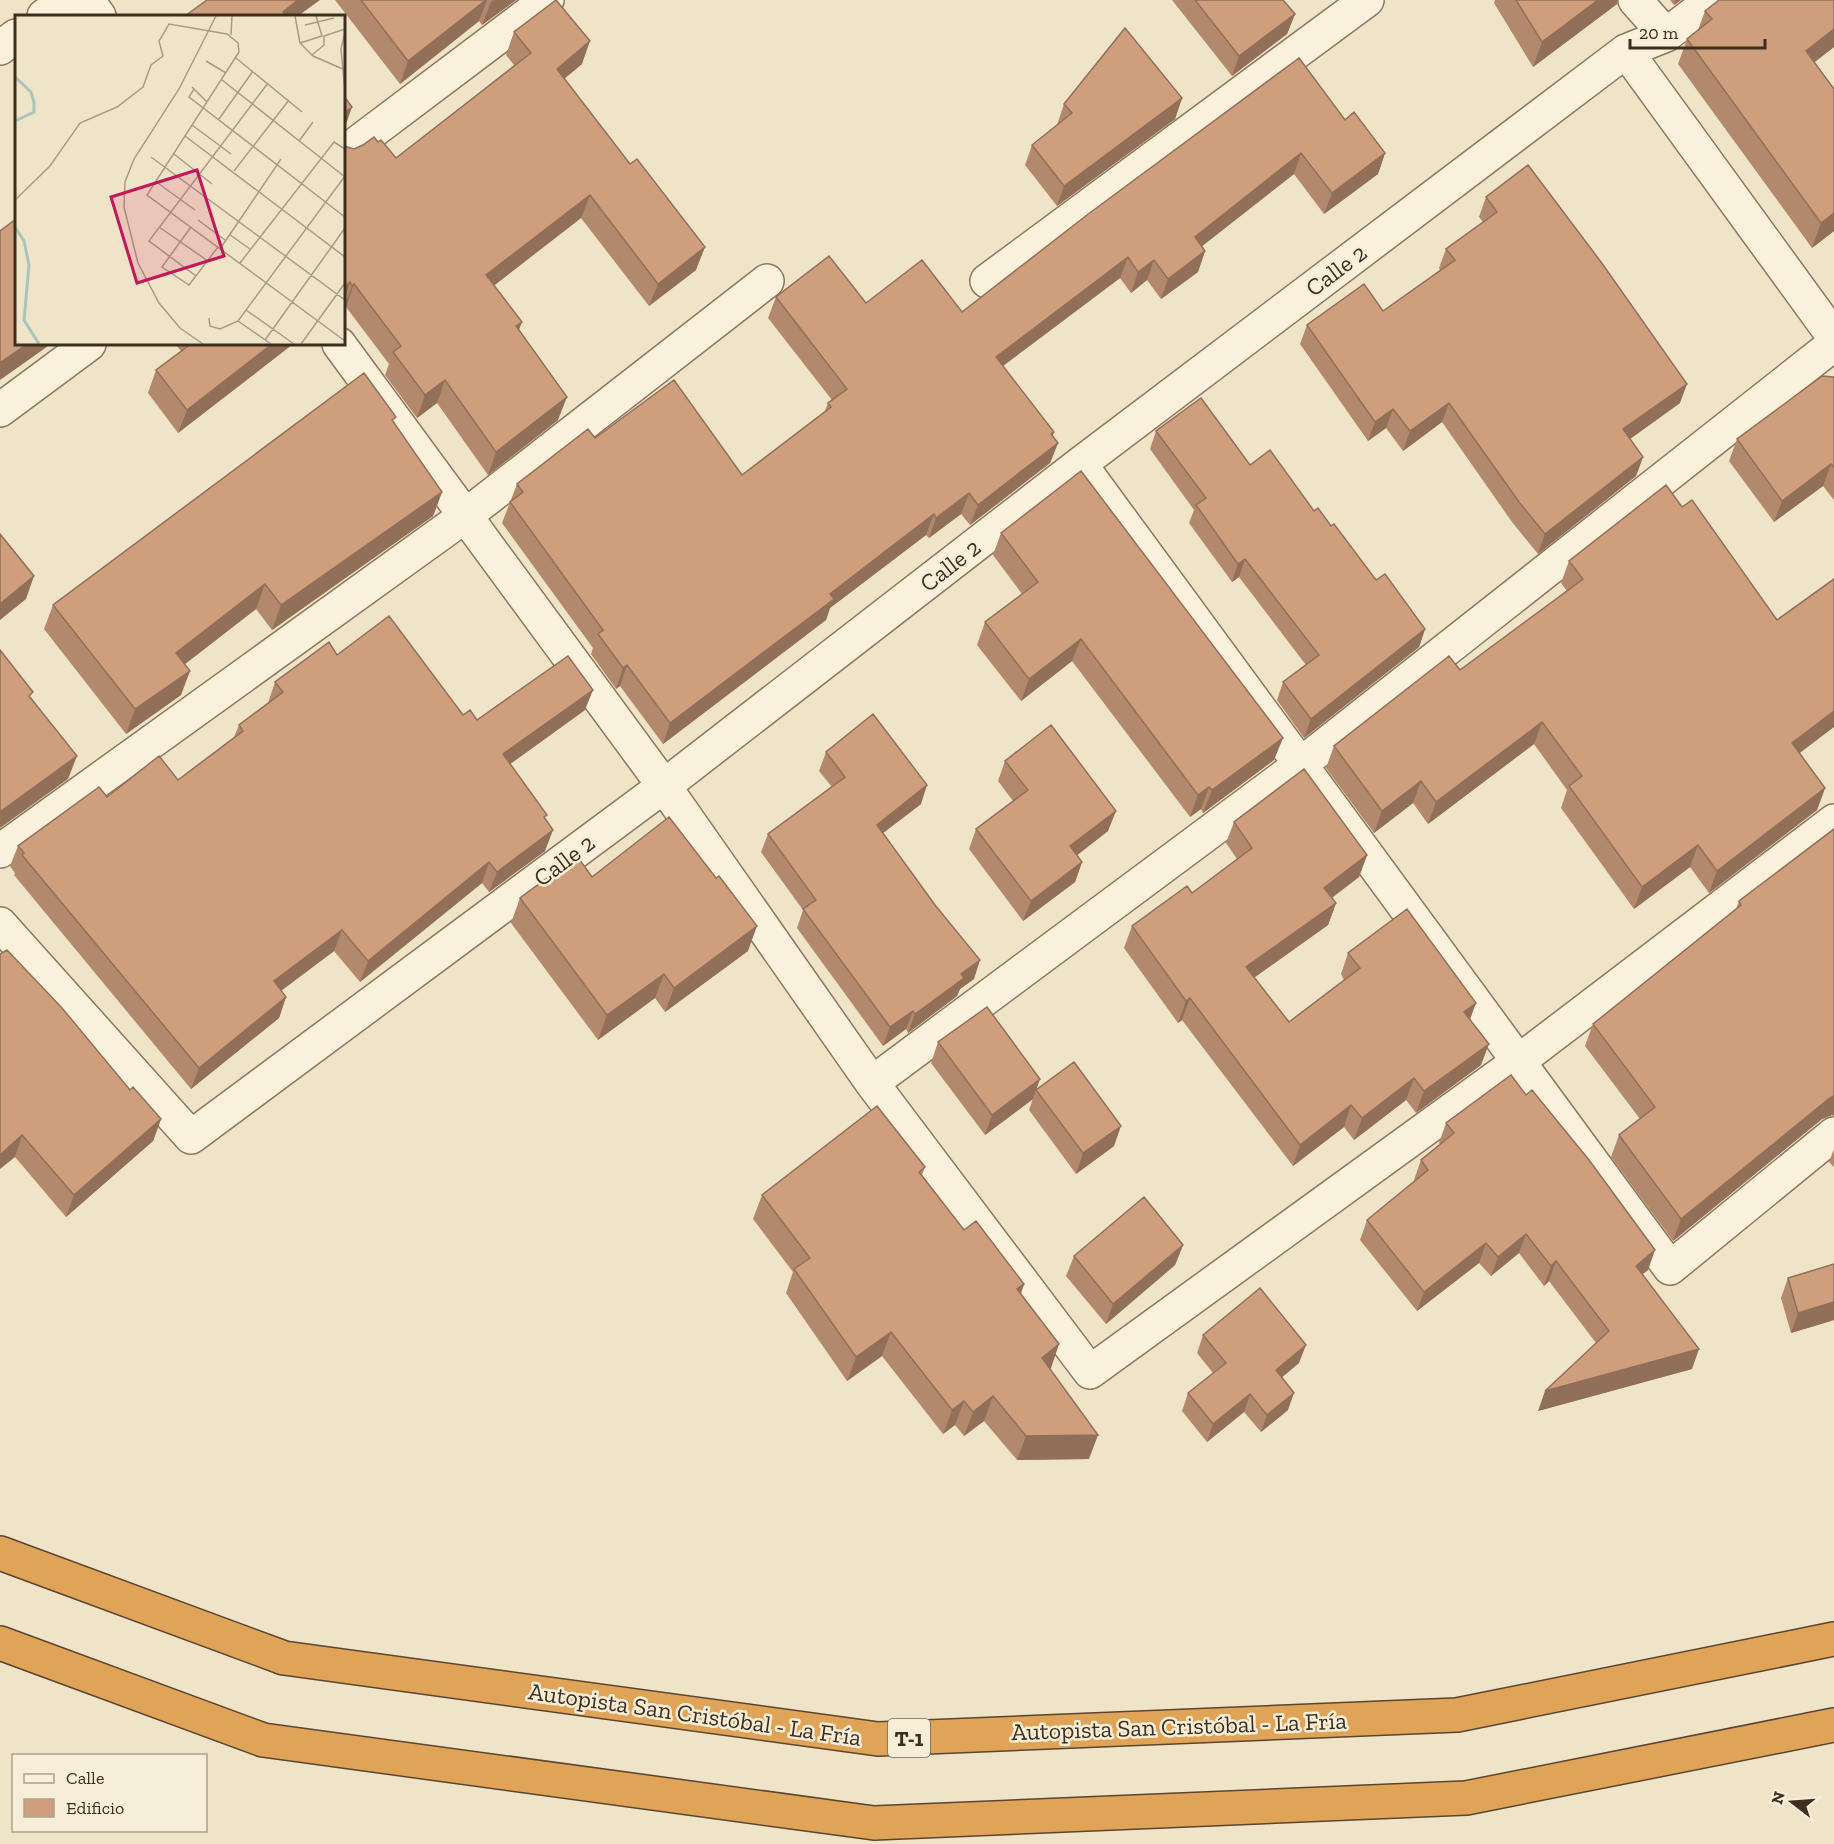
<svg xmlns="http://www.w3.org/2000/svg" width="1834" height="1844" viewBox="0 0 1834 1844" font-family="'Zilla Slab',serif">
  <style>
    .lines { fill: none; stroke-linecap: round; stroke-linejoin: round }
    .street-casing { stroke: #8d765c; stroke-width: 36 }
    .highway-casing { stroke: #5b4430; stroke-width: 36 }
    .street { stroke: #faf1dc; stroke-width: 33 }
    .highway { stroke: #e0a458; stroke-width: 33 }
    .wall { fill: #b2896c }
    .shaded-wall { fill: #916f58 }
    .building { fill: #cf9f7d; stroke: #916f58; stroke-width: 1.5 }
    .labels { text-anchor: middle; dominant-baseline: central; stroke-width: 5; stroke-linejoin: round; paint-order: stroke }
    .shield { fill: #f7eed8; stroke: #756857; stroke-width: 1.5 }
    .shield-label { font-size: 22px; font-weight: bold; fill: #3d2e20 }
    .street-label { font-size: 24px; fill: #3d2e20; stroke: #f7eed8 }
    .inset-river { fill: none; stroke: #a9c4bc; stroke-width: 3 }
    .inset-road { fill: none; stroke: #a89b85; stroke-width: 1.5 }
    .view { fill: #c2185b; fill-opacity: 0.15; stroke: #c2185b; stroke-width: 3 }
    .inset-edge { fill: none; stroke: #3d2e20; stroke-width: 3 }
  </style>
  <rect width="100%" height="100%" fill="#f0e4c8"/>
  <g class="lines">
    <!-- street casing -->
    <g class="street-casing">
      <path id="street" d="M 87,0 L 99,16
        M 1635,0 L 1666,35
        M 44,16 L 67,0
        M 0,48 L 16,36
        M 1626,51 L 1834,337
        M 344,153 L 547,0
        M 987,281 L 1367,0
        M 339,344 L 664,786 L 872,1083 L 1090,1372 L 1519,1061 L 1834,821
        M 0,410 L 89,344
        M 1080,464 L 1670,1268 L 1834,1134
        M 0,851 L 465,516 L 767,281
        M 0,924 L 191,1137 L 664,786 L 1080,464 L 1626,51 L 1666,35 L 1712,0
        M 872,1083 L 1301,764 L 1834,344"/>
    </g>
    <!-- highway casing -->
    <g class="highway-casing">
      <path id="highway" d="M 0,1553 L 284,1658 L 878,1739 L 1457,1715 L 1834,1639
        M 0,1643 L 263,1740 L 874,1823 L 1466,1798 L 1834,1725"/>
    </g>
    <!-- street -->
    <use href="#street" class="street"/>
    <!-- highway -->
    <use href="#highway" class="highway"/>
  </g>
  <!-- wall -->
  <path class="wall" d="M 335,0 L 516,0 L 482,25 L 479,21 L 400,84 Z
    M 1172,0 L 1283,0 L 1295,14 L 1287,34 L 1232,76 Z
    M 1495,0 L 1618,0 L 1617,4 L 1533,67 L 1494,3 Z
    M 1670,0 L 1681,0 L 1674,5 Z
    M 1834,0 L 1834,47 L 1814,62 L 1834,89 L 1834,231 L 1812,248 L 1678,64 L 1687,39 L 1698,30 L 1705,11 Z
    M 514,32 L 582,64 L 564,79 L 696,270 L 649,306 L 581,218 L 494,285 L 522,322 L 518,330 L 558,420 L 488,475 L 437,403 L 417,418 L 385,375 L 389,364 L 346,307 L 344,308 L 344,146 L 354,149 L 378,142 L 396,158 L 514,65 L 506,55 Z
    M 1182,98 L 1175,119 L 1057,206 L 1025,165 L 1032,145 L 1057,125 L 1064,104 Z
    M 1345,120 L 1385,153 L 1378,174 L 1324,214 L 1294,174 L 1202,246 L 1205,251 L 1198,272 L 1161,299 L 1147,280 L 1131,293 L 1120,278 L 1003,366 L 1058,443 L 1050,463 L 970,525 L 961,514 L 929,538 L 926,535 L 830,608 L 826,620 L 663,744 L 620,686 L 616,689 L 591,654 L 593,648 L 502,523 L 517,484 L 595,438 L 742,475 L 824,413 L 828,403 L 832,400 L 768,318 L 776,297 L 866,303 L 962,312 Z
    M 1486,197 L 1680,403 L 1630,439 L 1643,457 L 1636,476 L 1538,554 L 1512,522 L 1442,422 L 1403,451 L 1386,428 L 1368,441 L 1300,344 L 1307,325 L 1383,311 L 1440,270 L 1439,268 L 1446,249 L 1483,222 L 1479,217 Z
    M 175,344 L 293,344 L 178,433 L 148,393 L 156,370 L 181,351 Z
    M 1834,377 L 1834,500 L 1823,486 L 1774,522 L 1729,461 L 1737,439 Z
    M 394,423 L 442,492 L 433,516 L 272,630 L 256,609 L 185,664 L 181,695 L 126,734 L 44,629 L 53,605 Z
    M 1156,431 L 1250,465 L 1314,511 L 1331,526 L 1376,580 L 1425,629 L 1419,647 L 1304,738 L 1277,700 L 1283,682 L 1306,665 L 1239,577 L 1232,582 L 1189,523 L 1194,510 L 1150,449 Z
    M 1001,533 L 1274,760 L 1203,813 L 1201,809 L 1190,817 L 1072,661 L 1021,701 L 977,645 L 985,622 L 1022,594 L 993,555 Z
    M 1569,561 L 1799,753 L 1825,788 L 1817,810 L 1709,893 L 1690,867 L 1634,909 L 1561,808 L 1567,790 L 1534,744 L 1428,824 L 1413,803 L 1374,833 L 1326,768 L 1334,746 L 1460,670 L 1567,591 L 1561,583 Z
    M 337,655 L 463,715 L 477,720 L 585,710 L 510,764 L 545,820 L 545,851 L 489,892 L 482,883 L 360,982 L 334,951 L 281,991 L 286,997 L 279,1018 L 191,1089 L 14,875 L 15,873 L 10,866 L 18,846 L 107,797 L 178,780 L 234,737 L 239,725 L 268,703 L 275,682 Z
    M 826,752 L 921,804 L 883,833 L 974,979 L 960,989 L 957,996 L 908,1033 L 906,1029 L 883,1046 L 797,928 L 803,910 L 761,852 L 768,834 L 832,787 L 819,771 Z
    M 1005,761 L 1108,831 L 1077,855 L 1082,862 L 1075,882 L 1023,921 L 969,849 L 976,829 L 1013,801 L 998,781 Z
    M 1234,822 L 1367,855 L 1359,877 L 1332,898 L 1336,903 L 1328,925 L 1254,978 L 1289,1022 L 1344,980 L 1341,974 L 1348,953 L 1470,1019 L 1481,1065 L 1416,1113 L 1406,1100 L 1354,1140 L 1344,1127 L 1293,1166 L 1182,1020 L 1178,1023 L 1124,948 L 1132,926 L 1192,893 L 1237,859 L 1226,843 Z
    M 1834,829 L 1832,1115 L 1822,1119 L 1673,1241 L 1611,1157 L 1619,1135 L 1640,1119 L 1585,1046 L 1593,1024 L 1736,909 L 1739,901 Z
    M 592,877 L 748,951 L 665,1012 L 655,998 L 598,1040 L 511,923 L 520,898 Z
    M 0,954 L 130,1090 L 161,1119 L 153,1141 L 66,1217 L 15,1157 Z
    M 938,1042 L 1033,1099 L 985,1135 L 931,1063 Z
    M 1036,1090 L 1114,1146 L 1076,1174 L 1029,1110 Z
    M 1446,1123 L 1648,1270 L 1642,1274 L 1692,1369 L 1538,1411 L 1596,1343 L 1549,1281 L 1544,1286 L 1519,1253 L 1491,1276 L 1479,1263 L 1417,1311 L 1360,1240 L 1367,1220 L 1415,1181 L 1414,1180 L 1421,1160 L 1440,1144 L 1439,1143 Z
    M 1834,1149 L 1834,1167 L 1829,1162 Z
    M 925,1167 L 922,1175 L 964,1230 L 1024,1284 L 1021,1294 L 1059,1344 L 1050,1369 L 1089,1459 L 1017,1460 L 984,1421 L 964,1436 L 955,1425 L 943,1434 L 882,1356 L 847,1381 L 786,1293 L 793,1272 L 753,1219 L 762,1195 Z
    M 1183,1245 L 1175,1265 L 1106,1324 L 1066,1276 L 1074,1256 Z
    M 1834,1264 L 1834,1320 L 1791,1333 L 1781,1298 L 1788,1278 Z
    M 1203,1335 L 1299,1363 L 1282,1377 L 1288,1410 L 1261,1432 L 1244,1412 L 1207,1442 L 1182,1411 L 1188,1393 L 1213,1373 L 1197,1353 Z"/>
  <!-- shaded-wall -->
  <path class="shaded-wall" d="M 298,0 L 320,0 L 298,16 L 281,16 L 283,12 Z
    M 486,0 L 487,0 L 479,21 L 400,84 L 408,61 Z
    M 494,0 L 516,0 L 482,25 L 491,2 Z
    M 1598,0 L 1618,0 L 1617,4 L 1533,67 L 1542,42 Z
    M 1676,0 L 1681,0 L 1674,5 Z
    M 1295,14 L 1287,34 L 1232,76 L 1239,56 Z
    M 1834,29 L 1834,47 L 1797,76 L 1806,51 Z
    M 590,41 L 582,64 L 548,92 L 557,69 Z
    M 1182,98 L 1175,119 L 1057,206 L 1064,186 Z
    M 352,107 L 344,130 L 344,113 Z
    M 1301,153 L 1294,174 L 1187,258 L 1195,237 Z
    M 1385,153 L 1378,174 L 1324,214 L 1332,193 Z
    M 590,195 L 581,218 L 478,298 L 486,275 Z
    M 1834,213 L 1834,231 L 1812,248 L 1821,223 Z
    M 705,247 L 696,270 L 649,306 L 658,284 Z
    M 1205,251 L 1198,272 L 1161,299 L 1168,279 Z
    M 1128,257 L 1120,278 L 988,377 L 996,357 Z
    M 1154,260 L 1147,280 L 1131,293 L 1138,272 Z
    M 350,282 L 344,300 L 344,287 Z
    M 354,284 L 346,307 L 344,308 L 352,286 Z
    M 522,322 L 513,345 L 516,326 Z
    M 27,344 L 51,344 L 0,380 L 0,363 Z
    M 272,344 L 293,344 L 178,433 L 187,410 Z
    M 445,380 L 437,403 L 417,418 L 425,395 Z
    M 1687,384 L 1680,403 L 1616,449 L 1623,429 Z
    M 567,397 L 558,420 L 488,475 L 496,452 Z
    M 1449,403 L 1442,422 L 1403,451 L 1410,431 Z
    M 1393,409 L 1386,428 L 1368,441 L 1375,422 Z
    M 1054,432 L 1048,450 L 1058,443 L 1050,463 L 970,525 L 978,505 Z
    M 1643,457 L 1636,476 L 1538,554 L 1545,534 Z
    M 1831,464 L 1823,486 L 1774,522 L 1782,501 Z
    M 442,492 L 433,516 L 272,630 L 281,605 Z
    M 969,493 L 961,514 L 929,538 L 936,518 Z
    M 934,514 L 926,535 L 830,608 L 826,620 L 663,744 L 670,723 L 830,594 Z
    M 1245,559 L 1239,577 L 1232,582 L 1238,564 Z
    M 34,576 L 26,599 L 0,620 L 0,604 Z
    M 265,584 L 256,609 L 167,678 L 176,653 Z
    M 1425,629 L 1419,647 L 1304,738 L 1311,719 Z
    M 1081,639 L 1072,661 L 1021,701 L 1029,679 Z
    M 627,665 L 620,686 L 616,689 L 623,668 Z
    M 190,671 L 181,695 L 126,734 L 135,709 Z
    M 593,690 L 585,710 L 495,775 L 503,754 Z
    M 1834,711 L 1834,727 L 1784,765 L 1792,743 Z
    M 1542,722 L 1534,744 L 1428,824 L 1436,802 Z
    M 1283,738 L 1274,760 L 1203,813 L 1212,790 Z
    M 77,756 L 68,779 L 0,828 L 0,812 Z
    M 1421,781 L 1413,803 L 1374,833 L 1382,811 Z
    M 927,785 L 921,804 L 870,843 L 877,825 Z
    M 1209,787 L 1201,809 L 1190,817 L 1198,795 Z
    M 1825,788 L 1817,810 L 1709,893 L 1717,871 Z
    M 1116,811 L 1108,831 L 1062,867 L 1070,846 Z
    M 553,830 L 545,851 L 489,892 L 497,872 Z
    M 1698,845 L 1690,867 L 1634,909 L 1642,887 Z
    M 1367,855 L 1359,877 L 1316,909 L 1324,888 Z
    M 489,862 L 482,883 L 360,982 L 368,961 Z
    M 1082,862 L 1075,882 L 1023,921 L 1031,901 Z
    M 1336,903 L 1328,925 L 1238,989 L 1246,967 Z
    M 757,926 L 748,951 L 665,1012 L 674,988 Z
    M 342,930 L 334,951 L 266,1002 L 274,981 Z
    M 980,960 L 974,979 L 960,989 L 957,996 L 908,1033 L 915,1014 L 961,974 Z
    M 664,974 L 655,998 L 598,1040 L 607,1015 Z
    M 286,997 L 279,1018 L 191,1089 L 199,1068 Z
    M 1190,998 L 1182,1020 L 1178,1023 L 1186,1001 Z
    M 1476,1003 L 1468,1025 L 1464,1012 Z
    M 913,1011 L 906,1029 L 883,1046 L 890,1027 Z
    M 1489,1044 L 1481,1065 L 1416,1113 L 1424,1091 Z
    M 1414,1078 L 1406,1100 L 1354,1140 L 1362,1118 Z
    M 1040,1079 L 1033,1099 L 985,1135 L 992,1115 Z
    M 1834,1096 L 1834,1116 L 1832,1115 L 1822,1119 L 1673,1241 L 1681,1219 L 1830,1098 Z
    M 1351,1105 L 1344,1127 L 1293,1166 L 1300,1145 Z
    M 161,1119 L 153,1141 L 66,1217 L 74,1195 Z
    M 1121,1126 L 1114,1146 L 1076,1174 L 1083,1153 Z
    M 22,1135 L 15,1157 L 0,1169 L 0,1155 Z
    M 1526,1234 L 1519,1253 L 1491,1276 L 1498,1257 Z
    M 1486,1243 L 1479,1263 L 1417,1311 L 1424,1292 Z
    M 1183,1245 L 1175,1265 L 1106,1324 L 1113,1304 Z
    M 1655,1250 L 1648,1270 L 1629,1285 L 1636,1266 Z
    M 1556,1261 L 1549,1281 L 1544,1286 L 1551,1266 Z
    M 1024,1284 L 1015,1308 L 1017,1289 Z
    M 1834,1302 L 1834,1320 L 1791,1333 L 1798,1313 Z
    M 891,1332 L 882,1356 L 847,1381 L 856,1357 Z
    M 1059,1344 L 1051,1368 L 1033,1382 L 1042,1358 Z
    M 1306,1345 L 1299,1363 L 1269,1388 L 1276,1370 Z
    M 1699,1349 L 1692,1369 L 1538,1411 L 1545,1391 Z
    M 1294,1393 L 1288,1410 L 1261,1432 L 1267,1415 Z
    M 1250,1394 L 1244,1412 L 1207,1442 L 1213,1424 Z
    M 993,1396 L 984,1421 L 964,1436 L 973,1412 Z
    M 964,1401 L 955,1425 L 943,1434 L 952,1410 Z
    M 1098,1435 L 1089,1459 L 1017,1460 L 1026,1436 Z"/>
  <!-- building -->
  <path class="building" d="M 207,0 L 298,0 L 283,12 L 286,16 L 185,16 Z
    M 361,0 L 486,0 L 408,61 Z
    M 556,0 L 590,41 L 557,69 L 630,164 L 637,159 L 705,247 L 658,284 L 590,195 L 486,275 L 522,322 L 516,326 L 567,397 L 496,452 L 445,380 L 425,395 L 393,352 L 401,346 L 354,284 L 352,286 L 350,282 L 344,287 L 344,146 L 354,149 L 363,145 L 374,137 L 378,142 L 381,140 L 396,158 L 531,53 L 514,32 Z
    M 1195,0 L 1283,0 L 1295,14 L 1239,56 Z
    M 1516,0 L 1598,0 L 1542,42 Z
    M 1719,0 L 1834,0 L 1834,29 L 1806,51 L 1834,89 L 1834,213 L 1821,223 L 1687,39 L 1712,19 L 1705,11 Z
    M 1125,28 L 1182,98 L 1064,186 L 1032,145 L 1072,113 L 1064,104 Z
    M 1299,58 L 1345,120 L 1354,112 L 1385,153 L 1332,193 L 1301,153 L 1195,237 L 1205,251 L 1168,279 L 1154,260 L 1138,272 L 1128,257 L 996,357 L 1054,432 L 1051,434 L 1058,443 L 978,505 L 969,493 L 936,518 L 934,514 L 830,594 L 834,599 L 670,723 L 627,665 L 623,668 L 598,634 L 603,630 L 510,502 L 523,492 L 517,484 L 588,429 L 595,438 L 674,380 L 742,475 L 831,407 L 828,403 L 847,389 L 776,297 L 829,256 L 866,303 L 922,260 L 962,312 L 1087,215 Z
    M 344,96 L 352,107 L 344,113 Z
    M 1528,165 L 1601,262 L 1687,384 L 1623,429 L 1643,457 L 1545,534 L 1519,502 L 1449,403 L 1410,431 L 1393,409 L 1375,422 L 1307,325 L 1364,284 L 1383,311 L 1455,260 L 1446,249 L 1497,212 L 1486,197 Z
    M 16,219 L 16,344 L 27,344 L 0,363 L 0,231 Z
    M 191,344 L 272,344 L 187,410 L 156,370 Z
    M 364,373 L 396,417 L 392,420 L 442,492 L 281,605 L 265,584 L 176,653 L 190,671 L 135,709 L 53,605 Z
    M 1822,376 L 1834,377 L 1834,467 L 1831,464 L 1782,501 L 1737,439 Z
    M 1201,398 L 1250,465 L 1270,450 L 1314,511 L 1318,508 L 1331,526 L 1334,524 L 1376,580 L 1385,574 L 1425,629 L 1311,719 L 1283,682 L 1319,655 L 1245,559 L 1238,564 L 1196,505 L 1206,498 L 1156,431 Z
    M 1081,471 L 1283,738 L 1212,790 L 1209,787 L 1198,795 L 1081,639 L 1029,679 L 985,622 L 1038,582 L 1001,533 Z
    M 1666,485 L 1682,507 L 1692,500 L 1777,620 L 1834,579 L 1834,711 L 1792,743 L 1825,788 L 1717,871 L 1698,845 L 1642,887 L 1569,786 L 1582,776 L 1542,722 L 1436,802 L 1421,781 L 1382,811 L 1334,746 L 1449,656 L 1460,670 L 1583,579 L 1569,561 Z
    M 0,534 L 34,576 L 0,604 Z
    M 389,616 L 463,715 L 470,710 L 477,720 L 568,656 L 593,690 L 503,754 L 547,815 L 544,817 L 553,830 L 497,872 L 489,862 L 368,961 L 342,930 L 274,981 L 286,997 L 199,1068 L 22,855 L 24,853 L 18,846 L 99,787 L 107,797 L 159,756 L 178,780 L 243,731 L 239,725 L 283,692 L 275,682 L 329,642 L 337,655 Z
    M 0,650 L 33,692 L 29,696 L 77,756 L 0,812 Z
    M 873,714 L 927,785 L 877,825 L 935,905 L 980,960 L 961,974 L 964,978 L 915,1014 L 913,1011 L 890,1027 L 803,909 L 816,900 L 768,834 L 845,777 L 826,752 Z
    M 1051,725 L 1116,811 L 1070,846 L 1082,862 L 1031,901 L 976,829 L 1028,790 L 1005,761 Z
    M 1304,769 L 1367,855 L 1324,888 L 1336,903 L 1246,967 L 1289,1022 L 1360,968 L 1348,953 L 1407,909 L 1476,1003 L 1464,1012 L 1489,1044 L 1424,1091 L 1414,1078 L 1362,1118 L 1351,1105 L 1300,1145 L 1190,998 L 1186,1001 L 1132,926 L 1187,886 L 1192,893 L 1252,848 L 1234,822 Z
    M 669,817 L 716,878 L 719,876 L 757,926 L 674,988 L 664,974 L 607,1015 L 520,898 L 577,856 L 592,877 Z
    M 1834,829 L 1834,1096 L 1830,1098 L 1681,1219 L 1619,1135 L 1655,1107 L 1593,1024 L 1741,905 L 1739,901 Z
    M 7,950 L 62,1008 L 130,1090 L 133,1087 L 161,1119 L 74,1195 L 22,1135 L 0,1155 L 0,954 Z
    M 987,1007 L 1040,1079 L 992,1115 L 938,1042 Z
    M 1074,1062 L 1121,1126 L 1083,1153 L 1036,1090 Z
    M 1511,1075 L 1526,1095 L 1532,1090 L 1589,1160 L 1655,1250 L 1636,1266 L 1699,1349 L 1545,1391 L 1609,1331 L 1556,1261 L 1551,1266 L 1526,1234 L 1498,1257 L 1486,1243 L 1424,1292 L 1367,1220 L 1428,1170 L 1421,1160 L 1454,1133 L 1446,1123 Z
    M 877,1106 L 925,1167 L 919,1172 L 964,1230 L 976,1221 L 1024,1284 L 1017,1289 L 1059,1344 L 1042,1358 L 1098,1435 L 1026,1436 L 993,1396 L 973,1412 L 964,1401 L 952,1410 L 891,1332 L 856,1357 L 794,1269 L 810,1258 L 762,1195 Z
    M 1144,1197 L 1183,1245 L 1113,1304 L 1074,1256 Z
    M 1834,1264 L 1834,1302 L 1798,1313 L 1788,1278 Z
    M 1260,1288 L 1306,1345 L 1276,1370 L 1294,1393 L 1267,1415 L 1250,1394 L 1213,1424 L 1188,1393 L 1226,1363 L 1203,1335 Z"/>
  <g class="labels">
    <!-- shield labels -->
    <rect class="shield" x="888" y="1719" width="42" height="38" rx="4.5"/>
    <g class="shield-label">
      <text x="909" y="1738">T-1</text>
    </g>
    <!-- street labels -->
    <g class="street-label">
      <text transform="translate(1336 270) rotate(-37)">Calle 2</text>
      <text transform="translate(950 565) rotate(-38)">Calle 2</text>
      <text transform="translate(564 860) rotate(-37)">Calle 2</text>
      <text transform="translate(695 1714) rotate(8)">Autopista San Cristóbal - La Fría</text>
      <text transform="translate(1179 1726) rotate(-2)">Autopista San Cristóbal - La Fría</text>
    </g>
  </g>
  <!-- overview -->
  <g transform="translate(15 15)">
    <rect width="330" height="330" fill="#f0e4c8"/>
    <path class="inset-river" d="M 0,62 L 16,77 L 19,87 L 19,97 L 0,106M 0,212 L 9,226 L 14,250 L 9,305 L 24,329"/>
    <path class="inset-road" d="M 280,1 L 285,28 L 298,41 L 330,55M 290,10 L 319,3M 330,17 L 326,34 L 330,76M 216,20 L 217,1M 285,28 L 307,21 L 301,1M 297,40 L 309,30 L 309,21 L 330,14M 221,43 L 287,97M 191,46 L 211,58M 207,65 L 330,162M 177,72 L 192,87M 179,74 L 174,82 L 330,202M 204,104 L 238,56M 177,110 L 216,139M 170,121 L 330,242M 284,126 L 298,107M 159,139 L 197,169M 136,142 L 330,285M 219,156 L 274,85M 140,166 L 180,195M 0,185 L 35,151 L 65,108 L 102,92 L 128,72 L 136,50 L 148,41 L 144,26 L 154,9 L 212,19 L 223,28 L 224,37 L 132,180 L 330,326M 183,205 L 210,225M 144,212 L 193,246M 176,212 L 147,252 L 174,270 L 203,232M 214,219 L 235,234M 205,234 L 266,144M 225,248 L 319,127 L 330,134M 181,261 L 134,226 L 253,68M 231,295 L 279,329M 194,303 L 195,311 L 205,314 L 223,306 L 330,161M 223,306 L 256,329M 250,325 L 330,213M 188,329 L 165,313 L 144,288 L 123,248 L 109,192 L 110,167 L 119,144 L 164,74 L 201,1M 286,329 L 330,268"/>
    <path class="view" d="M 182,155 L 209,241 L 122,268 L 96,182 Z"/>
    <rect width="330" height="330" class="inset-edge"/>
  </g>
  <!-- legend -->
  <rect x="12" y="1754" width="195" height="78" fill="#f7eed8" stroke="#ada18e" stroke-width="1.5"/>
  <rect x="24" y="1774" width="30" height="9" fill="#faf1dc" stroke="#ada18e" stroke-width="1.5"/>
  <text x="66" y="1784" font-size="18" fill="#3d2e20">Calle</text>
  <rect x="24" y="1799" width="30" height="18" fill="#cf9f7d" stroke="#ada18e" stroke-width="1.5"/>
  <text x="66" y="1814" font-size="18" fill="#3d2e20">Edificio</text>
  <!-- north arrow -->
  <g transform="translate(1792 1802) rotate(287)" stroke="#f7eed8" stroke-width="4.5" paint-order="stroke">
  <path d="M0-4.5L10 22L0 15L-10 22Z" fill="#3d2e20"/>
  <text y="-9" font-size="16" font-weight="bold" text-anchor="middle" fill="#3d2e20">N</text>
  </g>
  <!-- scale -->
  <path d="M1630 39v9h135v-9" fill="none" stroke="#3d2e20" stroke-width="3"/>
  <text x="1639" y="39" font-size="18" fill="#3d2e20" stroke="#f7eed8" stroke-width="4.5" paint-order="stroke">20 m</text>
</svg>
